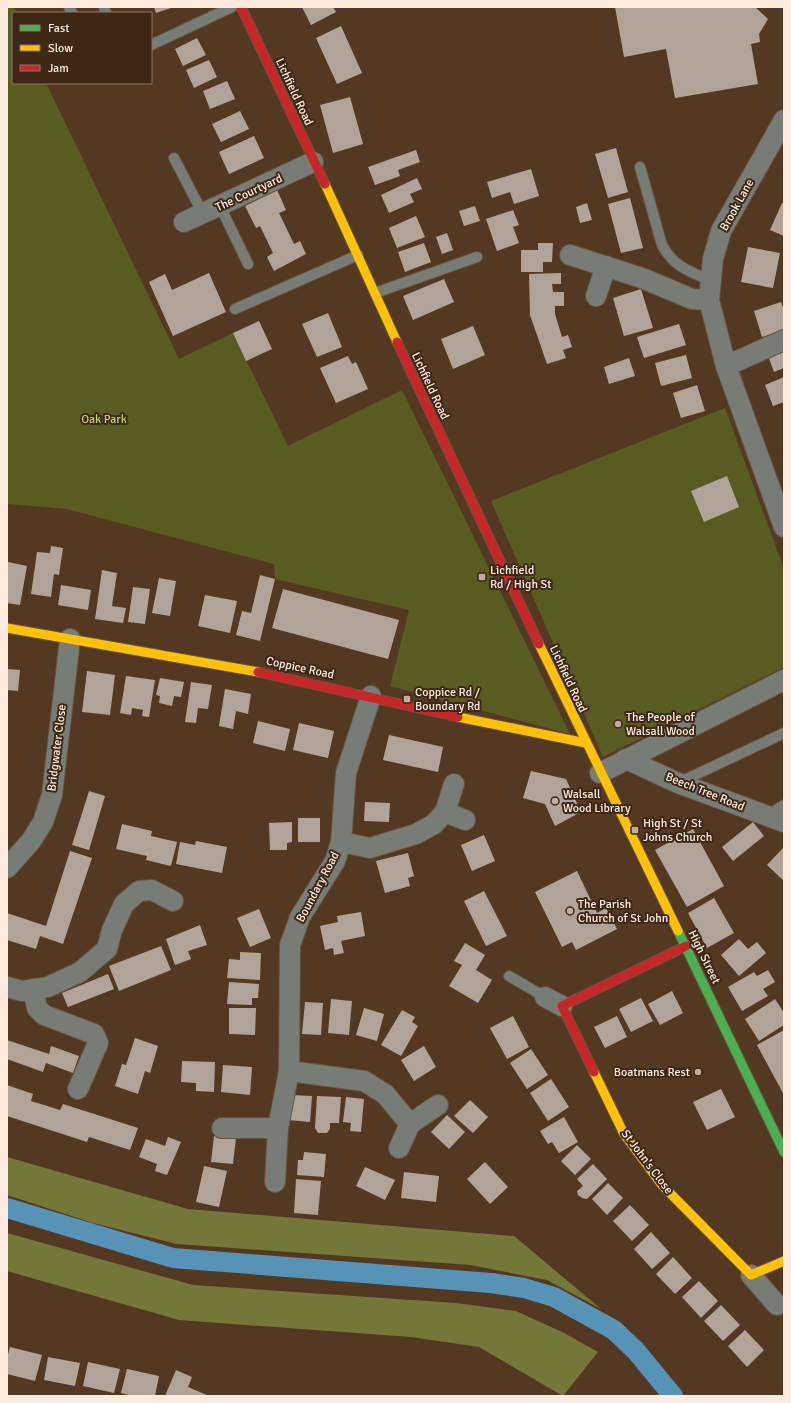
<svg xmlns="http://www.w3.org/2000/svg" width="791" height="1403" viewBox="0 0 791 1403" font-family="Signika,sans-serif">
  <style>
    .green { fill: #595c21 }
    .forest { fill: #737839 }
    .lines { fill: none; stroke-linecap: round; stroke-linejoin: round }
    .canal { stroke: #5693b6; stroke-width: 20 }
    .building { fill: #b0a49a }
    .lane-casing { stroke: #685341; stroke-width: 12 }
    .street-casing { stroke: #685341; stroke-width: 22 }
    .fast-casing { stroke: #685341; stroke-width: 11 }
    .slow-casing { stroke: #685341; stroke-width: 11 }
    .jam-casing { stroke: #685341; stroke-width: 11 }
    .lane { stroke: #777c76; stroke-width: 10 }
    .street { stroke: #777c76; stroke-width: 20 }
    .fast { stroke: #4caf50; stroke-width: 9 }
    .slow { stroke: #ffc107; stroke-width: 9 }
    .jam { stroke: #c62828; stroke-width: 9 }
    .poi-dot { fill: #c3ad9e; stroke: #3d2716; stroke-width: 1.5 }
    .labels { text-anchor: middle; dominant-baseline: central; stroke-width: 4; stroke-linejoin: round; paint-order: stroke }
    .street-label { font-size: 12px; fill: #ffece0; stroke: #3d2716 }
    .park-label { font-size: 12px; fill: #c4d271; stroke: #3d2716 }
    .poi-label { font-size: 12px; fill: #ffece0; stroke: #3d2716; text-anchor: start }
  </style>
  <rect width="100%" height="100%" fill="#543922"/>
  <!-- green -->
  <path class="green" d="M 7,7 L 14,7 L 17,13 L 13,13 L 13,83 L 46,83 L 179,359 L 233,333 L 288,446 L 402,390 L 570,734 L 390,686 L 409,610 L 275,579 L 274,564 L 67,509 L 7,504 Z
    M 725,408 L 784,569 L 784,667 L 603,757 L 491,501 Z"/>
  <!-- forest -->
  <path class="forest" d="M 7,1157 L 188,1209 L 514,1236 L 601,1309 L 547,1280 L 470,1265 L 177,1244 L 93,1223 L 7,1195 Z
    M 7,1233 L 193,1285 L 456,1303 L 516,1311 L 564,1333 L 598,1352 L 563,1396 L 479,1347 L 411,1337 L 179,1320 L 7,1271 Z"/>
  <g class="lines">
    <!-- canal -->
    <path class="canal" d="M 7,1208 L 173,1258 L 491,1283 L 524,1288 L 554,1297 L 614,1330 L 636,1351 L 673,1396"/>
  </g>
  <!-- building -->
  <path class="building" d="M 154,7 L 174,7 L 156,13 Z
    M 302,7 L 333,7 L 336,12 L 311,25 Z
    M 615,7 L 755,7 L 768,19 L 759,34 L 760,42 L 751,44 L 758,84 L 675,98 L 666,49 L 624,57 Z
    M 341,26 L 362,73 L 337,84 L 316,38 Z
    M 197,38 L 206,55 L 183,66 L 175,49 Z
    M 209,60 L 217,77 L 194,88 L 186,70 Z
    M 227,81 L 235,99 L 210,109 L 203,91 Z
    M 350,97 L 363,144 L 333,153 L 320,105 Z
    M 240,111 L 249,129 L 221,142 L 212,124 Z
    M 254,136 L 264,158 L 229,174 L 219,152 Z
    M 616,148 L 628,192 L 608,198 L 595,154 Z
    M 416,150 L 420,162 L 398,170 L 400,176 L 375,185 L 368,167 Z
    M 531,169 L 539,196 L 514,204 L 510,192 L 492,198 L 487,182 Z
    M 417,178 L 422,189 L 410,194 L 414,202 L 389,213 L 381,195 Z
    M 277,190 L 286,210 L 279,213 L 294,244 L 300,241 L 306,254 L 274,271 L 267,257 L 273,253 L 260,226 L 256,228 L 245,206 Z
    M 630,198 L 643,248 L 621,253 L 608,204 Z
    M 587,203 L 592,220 L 580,223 L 576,207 Z
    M 782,203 L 784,204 L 784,236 L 770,230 Z
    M 475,206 L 480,221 L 464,226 L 459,211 Z
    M 513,210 L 519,225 L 513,227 L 519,243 L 497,251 L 486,219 Z
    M 416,216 L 425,237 L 397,248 L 389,228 Z
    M 447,233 L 453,250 L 442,254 L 436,237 Z
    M 424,243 L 431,262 L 405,272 L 398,252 Z
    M 538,243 L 553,243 L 552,262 L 543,262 L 543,272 L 521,272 L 521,250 L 538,250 Z
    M 748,247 L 780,253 L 773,288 L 741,282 Z
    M 209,273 L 226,312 L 173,336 L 149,282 L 165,274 L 172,290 Z
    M 561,273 L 561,284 L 552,284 L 553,292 L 564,292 L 564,306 L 555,306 L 555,314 L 562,337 L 568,335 L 572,347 L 563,350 L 566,358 L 547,364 L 530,315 L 529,274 Z
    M 444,279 L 454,302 L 413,320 L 403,296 Z
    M 641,289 L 653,328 L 624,336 L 613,298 Z
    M 781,302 L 784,310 L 784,330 L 762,337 L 754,311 Z
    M 328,313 L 342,347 L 317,357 L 302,324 Z
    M 259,321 L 272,349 L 246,361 L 233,333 Z
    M 679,324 L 686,345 L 644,358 L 637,337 Z
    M 473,326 L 485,355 L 453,369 L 441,339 Z
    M 784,347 L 784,368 L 774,372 L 767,353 Z
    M 686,355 L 692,378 L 661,386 L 655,363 Z
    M 348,356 L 352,364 L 356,362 L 368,389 L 336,403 L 320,368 Z
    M 629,358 L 635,376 L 609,384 L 604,367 Z
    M 784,377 L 784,402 L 773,406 L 765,385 Z
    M 697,385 L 705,411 L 681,418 L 673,393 Z
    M 727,476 L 739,507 L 704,522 L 691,491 Z
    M 51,546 L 63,548 L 59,575 L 54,574 L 51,597 L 31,594 L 37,552 L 50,553 Z
    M 8,562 L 27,566 L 20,605 L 7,603 Z
    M 102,570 L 117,573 L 112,606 L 126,608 L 123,623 L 95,619 Z
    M 260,575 L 275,579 L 260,641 L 236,635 L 242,611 L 251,613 Z
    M 159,578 L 176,581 L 170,616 L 152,613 Z
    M 61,585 L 91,590 L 88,610 L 58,605 Z
    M 133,587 L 150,589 L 145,624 L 128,622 Z
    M 283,589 L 399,620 L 388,659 L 272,628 Z
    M 205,595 L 237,601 L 230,633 L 198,626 Z
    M 7,669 L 20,670 L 18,691 L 7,690 Z
    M 87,671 L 115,675 L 110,715 L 82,712 Z
    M 126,676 L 155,680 L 149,717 L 142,716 L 143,710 L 132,708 L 131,715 L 120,713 Z
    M 160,678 L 184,682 L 181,697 L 174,696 L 172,706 L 159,703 L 160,696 L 156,695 Z
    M 191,682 L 212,685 L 208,709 L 198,708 L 196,723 L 185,722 Z
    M 225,689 L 251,694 L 248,714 L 236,711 L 233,729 L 219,726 Z
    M 258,721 L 290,729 L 285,751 L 253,743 Z
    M 299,723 L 334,731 L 328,758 L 293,750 Z
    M 389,735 L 443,747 L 438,772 L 383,760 Z
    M 531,771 L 566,779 L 581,812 L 555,826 L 545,804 L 523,798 Z
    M 89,791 L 105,796 L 89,850 L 72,845 Z
    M 365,802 L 390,803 L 389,822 L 364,821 Z
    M 298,818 L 320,818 L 320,842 L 298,842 Z
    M 292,822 L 292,842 L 287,843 L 287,850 L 270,850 L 269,823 Z
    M 753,822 L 764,836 L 733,861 L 722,847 Z
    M 122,824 L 152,831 L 151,836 L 177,842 L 171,866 L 146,860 L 147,856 L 116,849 Z
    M 693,829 L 724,886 L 687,907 L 655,850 Z
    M 484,835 L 495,861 L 472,871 L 461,845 Z
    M 196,841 L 227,847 L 222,873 L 176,864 L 180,842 L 195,845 Z
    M 784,847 L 784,881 L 767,865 Z
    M 70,851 L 92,858 L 63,944 L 40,936 L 36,949 L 7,940 L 7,913 L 46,926 Z
    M 408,853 L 414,876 L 408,878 L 410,886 L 385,893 L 376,861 Z
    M 577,871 L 597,913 L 606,908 L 617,929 L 576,950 L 572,942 L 562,947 L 535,892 Z
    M 484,891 L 507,936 L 486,946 L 464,901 Z
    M 714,898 L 734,933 L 707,948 L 688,913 Z
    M 259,909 L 271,938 L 250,947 L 237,918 Z
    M 361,912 L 365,936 L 341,941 L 344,953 L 334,955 L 333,948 L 325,950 L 320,926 L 338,922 L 337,916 Z
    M 200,925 L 207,945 L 188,951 L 191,959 L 175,965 L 166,939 Z
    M 739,939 L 748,949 L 757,942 L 766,953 L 739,976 L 721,955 Z
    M 465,943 L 485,955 L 476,970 L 492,980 L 478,1003 L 449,986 L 462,965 L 454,961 Z
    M 161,946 L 171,970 L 119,991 L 109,966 Z
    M 240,952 L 261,953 L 260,980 L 227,978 L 229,959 L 240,960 Z
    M 768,970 L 775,982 L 763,989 L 768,996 L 742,1011 L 728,987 L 754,972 L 757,976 Z
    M 108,974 L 114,989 L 68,1007 L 62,993 Z
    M 229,982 L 259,984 L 258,998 L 252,998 L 252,1005 L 227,1004 Z
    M 672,991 L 683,1013 L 660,1025 L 648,1004 Z
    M 641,998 L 653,1021 L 631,1032 L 619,1009 Z
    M 331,999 L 352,1001 L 349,1035 L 328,1033 Z
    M 775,999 L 784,1013 L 784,1025 L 759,1041 L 745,1019 Z
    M 305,1002 L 323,1003 L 321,1035 L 302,1034 Z
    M 229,1008 L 256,1008 L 255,1035 L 229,1034 Z
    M 364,1008 L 384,1014 L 377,1041 L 356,1035 Z
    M 402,1010 L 415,1017 L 412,1022 L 418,1026 L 401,1056 L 381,1045 Z
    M 513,1016 L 529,1047 L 507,1059 L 490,1028 Z
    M 617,1016 L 627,1037 L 605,1048 L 594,1027 Z
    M 784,1030 L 784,1095 L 757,1045 Z
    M 135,1038 L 158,1046 L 150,1073 L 145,1071 L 138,1094 L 115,1086 L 122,1064 L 126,1065 Z
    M 7,1040 L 49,1054 L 51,1046 L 79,1056 L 73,1073 L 46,1063 L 43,1072 L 7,1059 Z
    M 424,1046 L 436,1067 L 414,1081 L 401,1060 Z
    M 531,1049 L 548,1075 L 527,1089 L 510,1063 Z
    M 182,1061 L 215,1062 L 214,1092 L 196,1091 L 196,1083 L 181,1082 Z
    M 223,1065 L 252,1067 L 250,1095 L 221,1092 Z
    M 551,1079 L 569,1107 L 548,1121 L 530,1093 Z
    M 7,1085 L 33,1094 L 31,1101 L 60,1110 L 63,1104 L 138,1128 L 130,1150 L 89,1137 L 87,1142 L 7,1116 Z
    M 721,1089 L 735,1117 L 707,1130 L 693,1102 Z
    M 290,1095 L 312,1096 L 310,1122 L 288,1120 Z
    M 317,1096 L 341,1097 L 339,1123 L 330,1123 L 330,1129 L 327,1133 L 318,1133 L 315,1128 Z
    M 346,1097 L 364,1099 L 361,1132 L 350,1131 L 351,1123 L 343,1122 Z
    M 470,1100 L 488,1117 L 473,1133 L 454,1116 Z
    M 447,1115 L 465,1132 L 449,1149 L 431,1132 Z
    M 564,1117 L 578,1142 L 559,1153 L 552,1142 L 548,1144 L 540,1131 Z
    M 214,1136 L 236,1138 L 233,1164 L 211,1162 Z
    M 168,1137 L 181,1142 L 167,1175 L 155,1171 L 157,1164 L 139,1157 L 146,1139 L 165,1146 Z
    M 577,1145 L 591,1159 L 575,1175 L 561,1161 Z
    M 304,1152 L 326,1154 L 324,1177 L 297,1175 L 298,1160 L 303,1160 Z
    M 485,1162 L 508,1187 L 490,1204 L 467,1179 Z
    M 593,1164 L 607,1179 L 587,1199 L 582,1198 L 578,1195 L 577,1191 L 583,1186 L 577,1179 Z
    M 204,1166 L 227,1171 L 219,1207 L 196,1202 Z
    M 365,1167 L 395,1180 L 385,1200 L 356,1186 Z
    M 404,1172 L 439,1176 L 436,1202 L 401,1198 Z
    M 296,1179 L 321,1181 L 318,1215 L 294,1213 Z
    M 608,1183 L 623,1198 L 607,1215 L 592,1199 Z
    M 630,1205 L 649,1225 L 632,1241 L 613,1221 Z
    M 651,1232 L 670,1253 L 652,1269 L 634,1249 Z
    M 673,1257 L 692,1278 L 675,1294 L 656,1274 Z
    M 699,1281 L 718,1301 L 701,1318 L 682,1297 Z
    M 721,1305 L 740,1325 L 723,1341 L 704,1321 Z
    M 745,1330 L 764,1350 L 747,1367 L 728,1346 Z
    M 10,1347 L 42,1355 L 35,1381 L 7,1374 L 7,1358 Z
    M 48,1357 L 80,1363 L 75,1386 L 44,1380 Z
    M 88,1362 L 120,1369 L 114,1393 L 83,1386 Z
    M 127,1369 L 159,1376 L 155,1396 L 133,1396 L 121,1393 Z
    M 176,1370 L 192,1377 L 188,1387 L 209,1396 L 165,1396 Z"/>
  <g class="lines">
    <!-- lane casing -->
    <g class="lane-casing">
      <path id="lane" d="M 69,7 L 72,13
        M 104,7 L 106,13
        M 151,45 L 232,7
        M 174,158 L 203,214
        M 640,167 L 662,245 C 674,267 689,271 711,281
        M 220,206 L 248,264
        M 375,293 L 477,257
        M 235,309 L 358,255
        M 678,783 L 784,733
        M 767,816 L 784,805
        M 509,976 L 545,997"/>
    </g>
    <!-- street casing -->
    <g class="street-casing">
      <path id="street" d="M 784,120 L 721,231 L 713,259 L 709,300 L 726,366 L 784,527
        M 184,222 L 313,162
        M 570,255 L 642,278 L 692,299 L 709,300
        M 596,296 L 606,266
        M 726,366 L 784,340
        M 626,759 L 678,783 L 784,822
        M 600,773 L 784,680
        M 454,784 L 445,812 L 465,820
        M 341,842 L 370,848 L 416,834 L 434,824 L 445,812
        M 7,868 L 31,841 L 43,822 L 52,795 L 70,639
        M 7,987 L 22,991 L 48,987 L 80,972 L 107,949 L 112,930 L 124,904 L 139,891 L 152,890 L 173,901
        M 33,989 L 37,1008 L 44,1015 L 94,1034 L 98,1043 L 78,1089
        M 545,997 L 562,1006
        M 289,1071 L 364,1081 L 385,1094 L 410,1124
        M 222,1128 L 278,1128
        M 399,1148 L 410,1124 L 438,1105
        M 275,1182 L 278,1128 L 289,1071 L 290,945 L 300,917 L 335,861 L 341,842 L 346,773 L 371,696
        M 751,1275 L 777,1305"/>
    </g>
    <!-- fast casing -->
    <g class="fast-casing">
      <path id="fast" d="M 678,931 L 784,1152"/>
    </g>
    <!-- slow casing -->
    <g class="slow-casing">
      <path id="slow" d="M 325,184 L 397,342
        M 7,628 L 258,672
        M 539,644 L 678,931
        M 458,717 L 586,743
        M 594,1072 L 624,1134 L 662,1185 L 751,1275 L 784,1261"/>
    </g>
    <!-- jam casing -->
    <g class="jam-casing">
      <path id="jam" d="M 241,7 L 325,184
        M 397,342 L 539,644
        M 258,672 L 458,717
        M 594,1072 L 562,1006 L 686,946"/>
    </g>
    <!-- lane -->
    <use href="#lane" class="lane"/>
    <!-- street -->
    <use href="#street" class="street"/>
    <!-- fast -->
    <use href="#fast" class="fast"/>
    <!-- slow -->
    <use href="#slow" class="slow"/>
    <!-- jam -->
    <use href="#jam" class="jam"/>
  </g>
  <!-- markers -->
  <g class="poi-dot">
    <rect x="478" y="573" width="8" height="8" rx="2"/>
    <rect x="403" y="695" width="8" height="8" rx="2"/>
    <circle cx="618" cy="724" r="4"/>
    <circle cx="555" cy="801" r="4"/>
    <rect x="631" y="826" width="8" height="8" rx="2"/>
    <circle cx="570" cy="911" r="4"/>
    <circle cx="698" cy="1072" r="4"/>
  </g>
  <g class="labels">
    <!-- street labels -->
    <g class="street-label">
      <text transform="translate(294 92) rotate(65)">Lichfield Road</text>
      <text transform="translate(249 193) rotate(-25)">The Courtyard</text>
      <text transform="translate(737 205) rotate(-61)">Brook Lane</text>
      <text transform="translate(430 386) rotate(65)">Lichfield Road</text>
      <text transform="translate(300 668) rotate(12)">Coppice Road</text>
      <text transform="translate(568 679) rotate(65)">Lichfield Road</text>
      <text transform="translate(57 748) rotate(-83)">Bridgwater Close</text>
      <text transform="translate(705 792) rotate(22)">Beech Tree Road</text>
      <text transform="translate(318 887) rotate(-62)">Boundary Road</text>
      <text transform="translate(704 957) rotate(64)">High Street</text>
      <text transform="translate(647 1162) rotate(53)">St John's Close</text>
    </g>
    <!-- park labels -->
    <g class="park-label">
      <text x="104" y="419">Oak Park</text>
    </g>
    <!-- poi labels -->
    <g class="poi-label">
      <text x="490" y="570">Lichfield<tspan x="490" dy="14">Rd / High St</tspan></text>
      <text x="415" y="692">Coppice Rd /<tspan x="415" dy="14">Boundary Rd</tspan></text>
      <text x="626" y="717">The People of<tspan x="626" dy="14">Walsall Wood</tspan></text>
      <text x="563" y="794">Walsall<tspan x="563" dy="14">Wood Library</tspan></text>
      <text x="643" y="823">High St / St<tspan x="643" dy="14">Johns Church</tspan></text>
      <text x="578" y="904">The Parish<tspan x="578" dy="14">Church of St John</tspan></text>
      <text x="690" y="1072" text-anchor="end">Boatmans Rest</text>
    </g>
  </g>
  <!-- border -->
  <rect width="791" height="1403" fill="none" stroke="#ffece0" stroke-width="16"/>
  <!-- legend -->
  <rect x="12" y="12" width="140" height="72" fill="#3d2716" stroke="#8b7667"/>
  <rect x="20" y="25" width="20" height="6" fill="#4caf50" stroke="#8b7667"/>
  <text x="48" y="32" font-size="12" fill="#ffece0">Fast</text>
  <rect x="20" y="45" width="20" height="6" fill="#ffc107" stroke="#8b7667"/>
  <text x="48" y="52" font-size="12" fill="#ffece0">Slow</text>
  <rect x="20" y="65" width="20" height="6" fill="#c62828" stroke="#8b7667"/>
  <text x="48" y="72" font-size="12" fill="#ffece0">Jam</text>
</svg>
